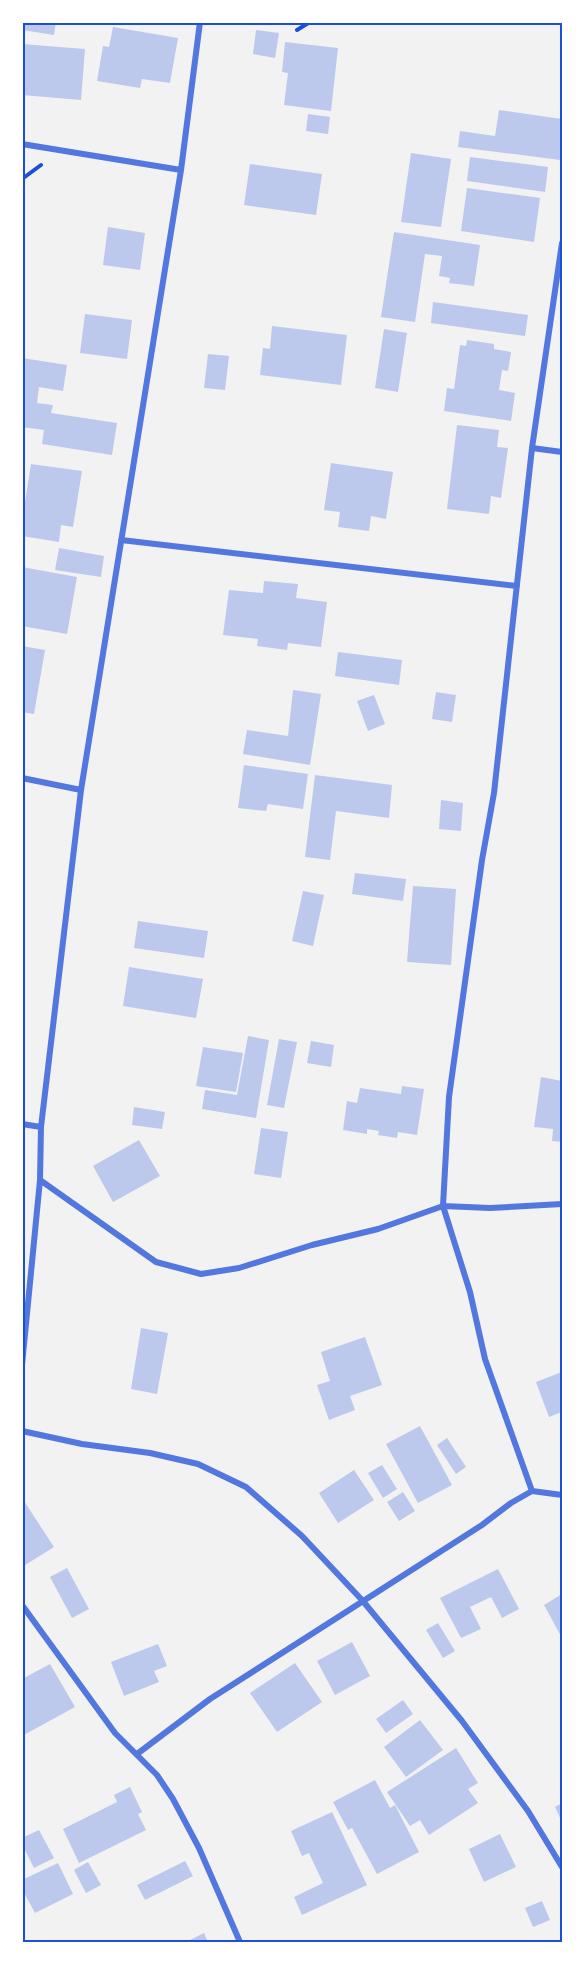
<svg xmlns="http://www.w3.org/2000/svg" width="585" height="1965" viewBox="0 0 585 1965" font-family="'Space Grotesk',sans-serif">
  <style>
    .building { fill: #bdc9ec }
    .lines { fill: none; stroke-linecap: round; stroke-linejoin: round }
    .path { stroke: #1d4ed8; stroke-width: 4 }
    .minor { stroke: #5277de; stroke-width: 6 }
    .neatline { fill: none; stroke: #1d4ed8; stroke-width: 2 }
  </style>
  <rect width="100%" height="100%" fill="#f2f2f2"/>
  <!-- building -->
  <path class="building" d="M 22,22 L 56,22 L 54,35 L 22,30 Z
    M 113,27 L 178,38 L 170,83 L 142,79 L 140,88 L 97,81 L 103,46 L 109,47 Z
    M 256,30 L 279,33 L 275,58 L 253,54 Z
    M 285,42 L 338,48 L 331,111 L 284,105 L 288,73 L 282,72 Z
    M 22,44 L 85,49 L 81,100 L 22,95 Z
    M 499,110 L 562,119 L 560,160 L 458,147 L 460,131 L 495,136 Z
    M 308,114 L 330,117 L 328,134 L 306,131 Z
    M 411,153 L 451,159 L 441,227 L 401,222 Z
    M 470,157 L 548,167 L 545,192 L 467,181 Z
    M 250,164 L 322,174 L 316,215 L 244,205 Z
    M 467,188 L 540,198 L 534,242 L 461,231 Z
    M 108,227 L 145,233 L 140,270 L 103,265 Z
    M 394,232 L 480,245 L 474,286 L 449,283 L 450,278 L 439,276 L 442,256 L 425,254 L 415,322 L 381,317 Z
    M 433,302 L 528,315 L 525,336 L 431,323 Z
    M 85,314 L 132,320 L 127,359 L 80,353 Z
    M 272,326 L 347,335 L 341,385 L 260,375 L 263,348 L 270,349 Z
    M 384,329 L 407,333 L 398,392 L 375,388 Z
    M 467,340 L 494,344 L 494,349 L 511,352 L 508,371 L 502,370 L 499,390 L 515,393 L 511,421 L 444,411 L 447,388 L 454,389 L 460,345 L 466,346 Z
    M 208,354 L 229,356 L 225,390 L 204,388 Z
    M 22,358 L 67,365 L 63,391 L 39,387 L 37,403 L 53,405 L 51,413 L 117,423 L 112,455 L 42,444 L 44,430 L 22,427 Z
    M 457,425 L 499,430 L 497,447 L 508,448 L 501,498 L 491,496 L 489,514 L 447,509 Z
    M 331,463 L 393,472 L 386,519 L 371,516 L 369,531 L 338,527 L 340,512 L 324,510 Z
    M 31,464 L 82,471 L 73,527 L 61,525 L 59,542 L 22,536 L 22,521 Z
    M 59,548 L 104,556 L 101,577 L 55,570 Z
    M 22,567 L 77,577 L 67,634 L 22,626 L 25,589 L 22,589 Z
    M 264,581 L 298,584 L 296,598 L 327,602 L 321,647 L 288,643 L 287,650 L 257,646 L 258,639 L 223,635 L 229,590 L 263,593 Z
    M 22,646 L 45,650 L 34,714 L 22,712 Z
    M 338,652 L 402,660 L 399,685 L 335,676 Z
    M 293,690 L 321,694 L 310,765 L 243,754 L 247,730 L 288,736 Z
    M 436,692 L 456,695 L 452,722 L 432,719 Z
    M 374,695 L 385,724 L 368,731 L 357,701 Z
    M 244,765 L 308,774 L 303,809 L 268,804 L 266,811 L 238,808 Z
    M 315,775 L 392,785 L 389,818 L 336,811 L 330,860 L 305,857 Z
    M 441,800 L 463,803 L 461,831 L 439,829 Z
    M 355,873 L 406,879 L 403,901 L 352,894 Z
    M 413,886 L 456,889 L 451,965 L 407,962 Z
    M 303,891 L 324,895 L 313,946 L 292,941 Z
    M 138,921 L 208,931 L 204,958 L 134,948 Z
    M 129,967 L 203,979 L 196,1018 L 123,1006 Z
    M 248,1036 L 269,1040 L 256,1118 L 202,1109 L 205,1090 L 237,1095 Z
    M 279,1039 L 297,1042 L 284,1108 L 267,1105 Z
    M 311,1041 L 334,1045 L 331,1067 L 307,1063 Z
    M 203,1047 L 243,1053 L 236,1092 L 196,1086 Z
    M 541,1077 L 562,1081 L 562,1142 L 552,1141 L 553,1129 L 534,1127 Z
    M 402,1086 L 424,1089 L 417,1135 L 398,1132 L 397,1138 L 378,1135 L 379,1131 L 367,1129 L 367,1134 L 343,1130 L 347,1101 L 357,1103 L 360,1088 L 401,1094 Z
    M 134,1107 L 165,1112 L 162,1129 L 132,1125 Z
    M 261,1128 L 288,1132 L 281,1178 L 254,1174 Z
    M 139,1140 L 160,1176 L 113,1202 L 93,1166 Z
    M 141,1328 L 168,1333 L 157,1394 L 131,1389 Z
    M 365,1337 L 382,1385 L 350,1396 L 355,1410 L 329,1420 L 317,1385 L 330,1381 L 321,1352 Z
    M 562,1372 L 562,1412 L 549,1417 L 536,1382 Z
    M 420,1426 L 452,1485 L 418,1503 L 386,1444 Z
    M 447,1438 L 466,1467 L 456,1474 L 437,1445 Z
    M 382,1465 L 397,1489 L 383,1498 L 368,1473 Z
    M 354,1470 L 374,1500 L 338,1523 L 319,1493 Z
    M 403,1492 L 415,1511 L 399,1521 L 387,1502 Z
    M 24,1501 L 54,1547 L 22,1567 L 22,1502 Z
    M 67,1568 L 89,1609 L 72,1618 L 50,1577 Z
    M 498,1569 L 519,1609 L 502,1618 L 491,1597 L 470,1607 L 481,1629 L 461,1638 L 440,1598 Z
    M 562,1594 L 562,1638 L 544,1605 Z
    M 438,1623 L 455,1651 L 443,1658 L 426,1630 Z
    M 352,1642 L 370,1676 L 335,1695 L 317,1661 Z
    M 158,1644 L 167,1666 L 154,1671 L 159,1682 L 124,1696 L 111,1662 Z
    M 295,1663 L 322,1702 L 277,1732 L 250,1693 Z
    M 50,1664 L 75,1707 L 22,1736 L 22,1679 Z
    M 403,1700 L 413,1714 L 386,1733 L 376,1719 Z
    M 420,1720 L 443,1750 L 406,1777 L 384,1747 Z
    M 456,1748 L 478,1783 L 468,1789 L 478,1803 L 429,1835 L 420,1820 L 410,1826 L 387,1792 Z
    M 375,1780 L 390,1808 L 395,1805 L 419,1852 L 377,1874 L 352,1828 L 348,1830 L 333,1802 Z
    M 130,1787 L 142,1812 L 138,1814 L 146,1830 L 79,1863 L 63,1829 L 117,1802 L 114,1795 Z
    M 562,1803 L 562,1822 L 555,1807 Z
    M 332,1812 L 367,1885 L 302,1915 L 294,1897 L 323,1883 L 309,1853 L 302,1856 L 291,1831 Z
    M 39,1830 L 54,1858 L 34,1868 L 22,1844 L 22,1838 Z
    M 500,1834 L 516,1867 L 484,1882 L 469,1849 Z
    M 185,1861 L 193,1876 L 145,1900 L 137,1885 Z
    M 88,1862 L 101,1885 L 86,1893 L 74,1870 Z
    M 58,1863 L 73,1894 L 35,1913 L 22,1889 L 22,1880 Z
    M 542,1901 L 550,1920 L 533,1927 L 525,1908 Z
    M 204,1933 L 208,1942 L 186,1942 Z"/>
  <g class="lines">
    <!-- path -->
    <path class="path" d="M 297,30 L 310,22
      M 22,179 L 41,165"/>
    <!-- minor -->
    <path class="minor" d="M 22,144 L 181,170
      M 532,448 L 562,452
      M 121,540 L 517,586
      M 22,778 L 81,790
      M 22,1124 L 41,1127
      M 40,1180 L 156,1262 L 201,1274 L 239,1268 L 312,1245 L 378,1229 L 443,1206 L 490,1208 L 562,1204
      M 22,1365 L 40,1180 L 41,1127 L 81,790 L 181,170 L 200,22
      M 22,1431 L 82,1444 L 150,1453 L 198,1464 L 246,1487 L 302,1536 L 362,1600 L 462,1721 L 528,1811 L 562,1867
      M 532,1491 L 485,1359 L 470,1292 L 443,1206 L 449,1097 L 482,860 L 494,793 L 532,448 L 562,243
      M 22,1605 L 115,1733 L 157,1775 L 173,1799 L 199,1848 L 240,1942
      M 137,1754 L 210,1699 L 482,1525 L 511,1503 L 532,1491 L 562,1495"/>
  </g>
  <!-- border -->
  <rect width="585" height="1965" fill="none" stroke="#ffffff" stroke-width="48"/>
  <rect x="24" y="24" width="537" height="1917" class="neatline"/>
</svg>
